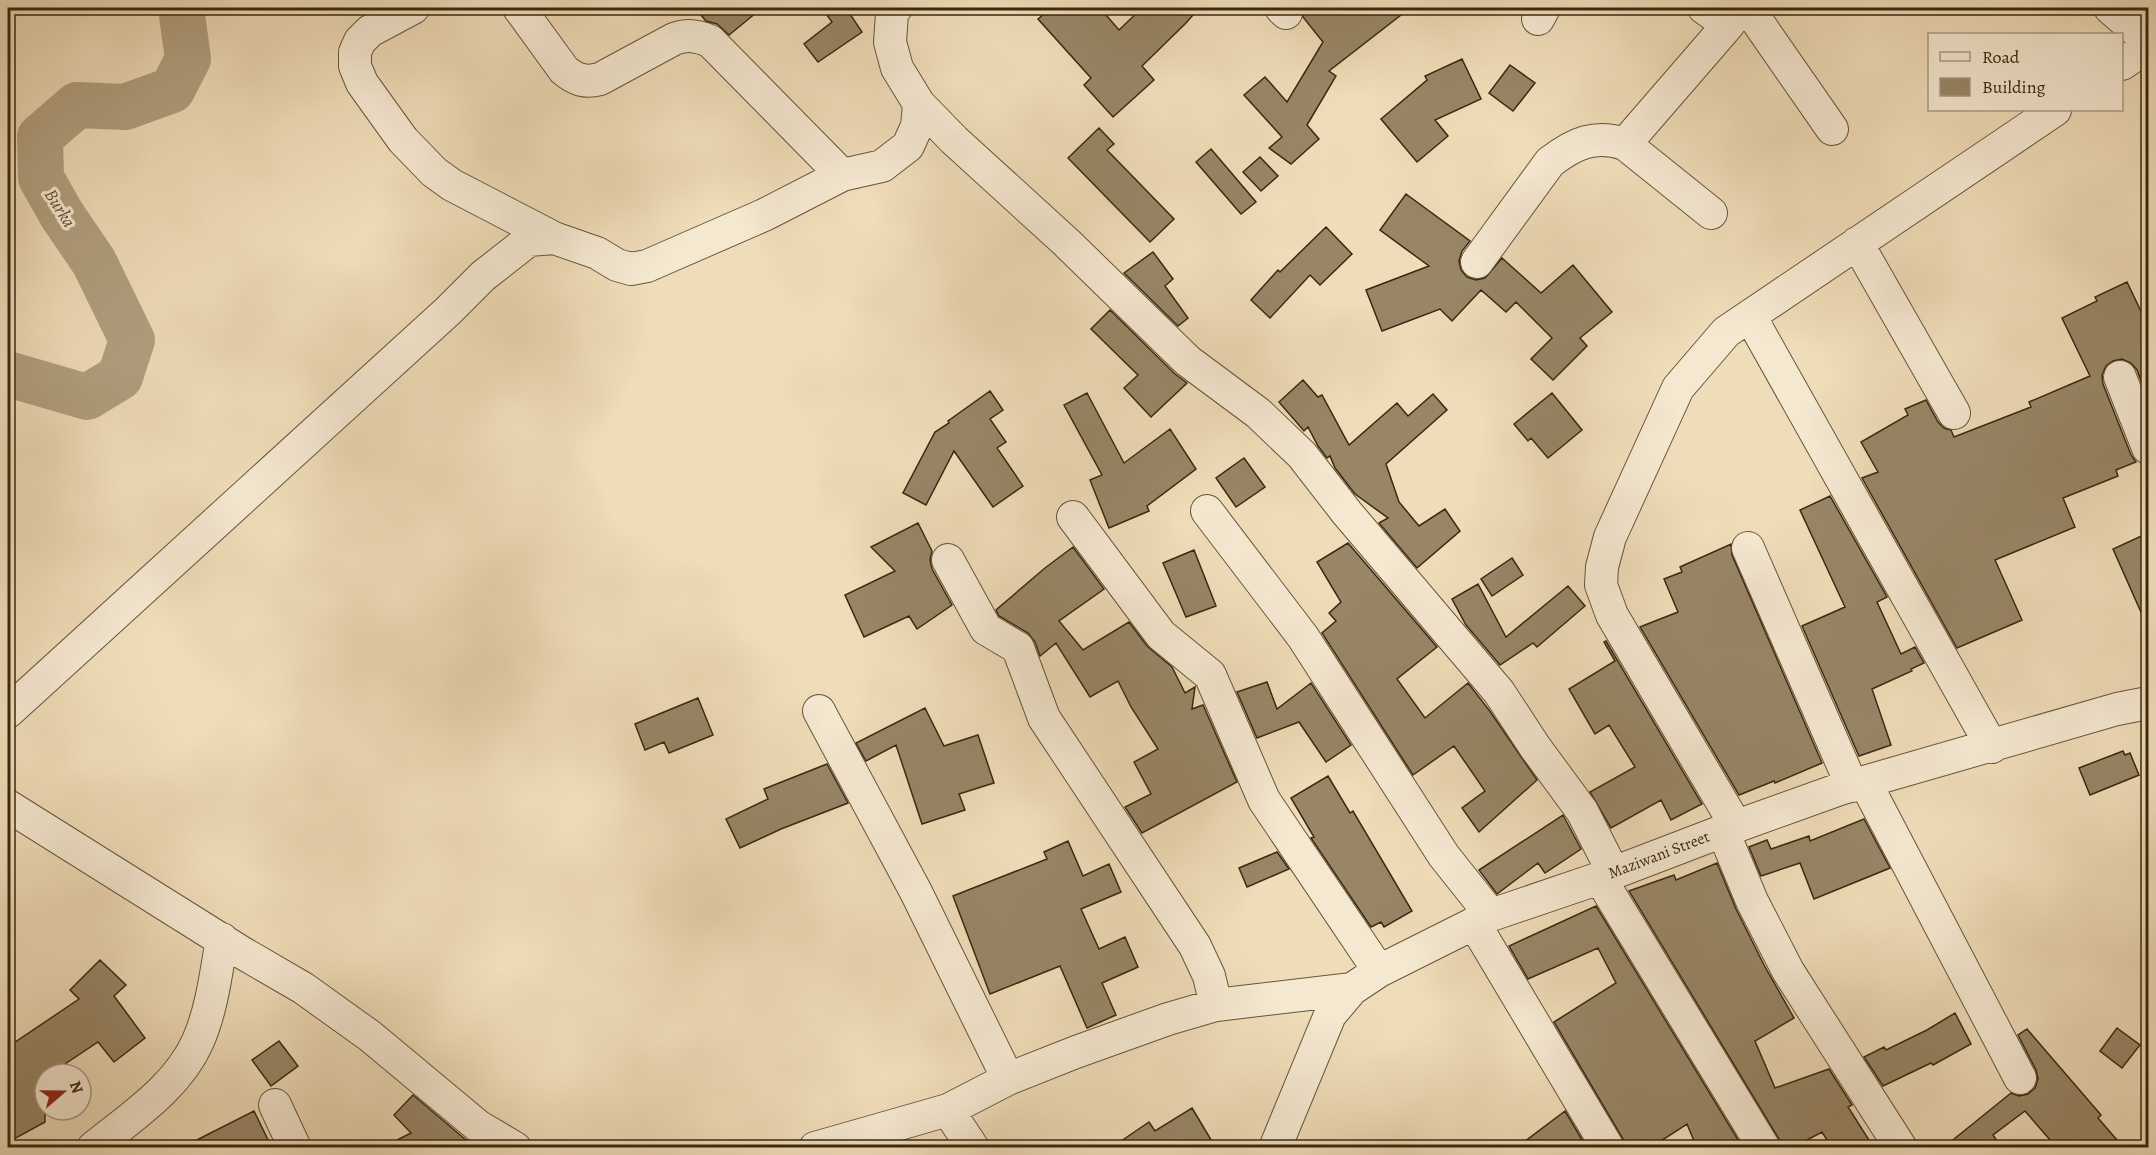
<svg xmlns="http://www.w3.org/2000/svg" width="2156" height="1155" viewBox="0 0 2156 1155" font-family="Alegreya,serif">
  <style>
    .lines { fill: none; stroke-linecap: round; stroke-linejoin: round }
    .river { stroke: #b19f7f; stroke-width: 46 }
    .building { fill: #988667; stroke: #3a280f; stroke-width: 1.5 }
    .street-casing { stroke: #675539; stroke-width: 34 }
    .street { stroke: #f5e8d1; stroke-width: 32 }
    .labels { text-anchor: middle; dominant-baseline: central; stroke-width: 6; stroke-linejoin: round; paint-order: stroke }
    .street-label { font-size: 16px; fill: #3a280f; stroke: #f5e8d1 }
    .water-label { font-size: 18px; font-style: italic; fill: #5e4c31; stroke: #f5e8d1 }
  </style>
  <rect width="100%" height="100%" fill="#efdcb8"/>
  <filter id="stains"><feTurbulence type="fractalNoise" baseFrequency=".00333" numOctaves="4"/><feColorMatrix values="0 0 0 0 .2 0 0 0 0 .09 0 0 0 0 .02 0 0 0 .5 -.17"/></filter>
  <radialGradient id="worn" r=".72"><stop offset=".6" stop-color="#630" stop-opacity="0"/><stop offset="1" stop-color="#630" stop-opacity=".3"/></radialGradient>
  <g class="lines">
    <!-- river -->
    <path class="river" d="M 8,374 L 87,397 L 120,377 L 132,340 L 94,262 L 62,215 L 41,178 L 40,137 L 77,105 L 125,107 L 172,90 L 188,59 L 181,8"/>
  </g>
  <!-- building -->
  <path class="building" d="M 695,8 L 762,8 L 729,35 L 717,24 L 706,21 Z
    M 822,8 L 846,8 L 862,32 L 818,62 L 804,44 L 832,22 Z
    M 1051,8 L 1100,8 L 1119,30 L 1142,8 L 1199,8 L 1186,23 L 1142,66 L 1154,80 L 1113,117 L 1084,85 L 1091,78 L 1038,19 Z
    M 1303,8 L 1410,8 L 1329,71 L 1336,76 L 1307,125 L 1319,139 L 1291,164 L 1269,148 L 1282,137 L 1244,95 L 1265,77 L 1287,102 L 1323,42 L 1303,17 Z
    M 1462,59 L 1481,99 L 1435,120 L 1448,136 L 1417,162 L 1381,119 L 1427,80 L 1425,76 Z
    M 1510,65 L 1535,83 L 1513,111 L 1489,93 Z
    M 1099,128 L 1114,144 L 1107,150 L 1174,219 L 1150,242 L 1068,158 Z
    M 1211,149 L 1256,202 L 1241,214 L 1196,162 Z
    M 1260,157 L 1278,176 L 1261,191 L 1243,172 Z
    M 1406,194 L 1470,241 L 1462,251 L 1459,261 L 1461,270 L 1467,277 L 1476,280 L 1485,278 L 1502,258 L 1541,293 L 1573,265 L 1612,312 L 1580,338 L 1587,346 L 1553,380 L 1531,359 L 1552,338 L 1516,302 L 1506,312 L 1481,290 L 1452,321 L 1440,309 L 1382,331 L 1366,290 L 1429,266 L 1380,230 Z
    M 1326,227 L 1352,254 L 1320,285 L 1310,275 L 1270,318 L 1251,300 L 1278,270 L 1280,272 Z
    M 1153,252 L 1173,279 L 1165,286 L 1188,318 L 1178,326 L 1124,273 Z
    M 2127,282 L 2148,326 L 2148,400 L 2137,370 L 2131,363 L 2122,359 L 2113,361 L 2106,366 L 2102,375 L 2103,384 L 2131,455 L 2136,462 L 2116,470 L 2118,476 L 2063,498 L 2075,527 L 1995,560 L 2022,620 L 1957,648 L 1862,478 L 1878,472 L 1861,442 L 1908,415 L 1905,409 L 1926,400 L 1938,422 L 1944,428 L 1951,430 L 1954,437 L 2031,407 L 2029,402 L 2090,376 L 2062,318 L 2097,301 L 2095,297 Z
    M 1110,310 L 1175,374 L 1187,383 L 1151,417 L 1124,388 L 1138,375 L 1091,329 Z
    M 1303,380 L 1318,397 L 1322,395 L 1349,445 L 1397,403 L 1408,416 L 1433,394 L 1447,410 L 1386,464 L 1399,502 L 1419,526 L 1445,509 L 1460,531 L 1417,568 L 1379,523 L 1388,518 L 1355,494 L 1335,468 L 1330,456 L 1327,458 L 1318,446 L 1308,427 L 1304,431 L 1279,402 Z
    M 990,391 L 1003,410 L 990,419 L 1006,442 L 997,448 L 1023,486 L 993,507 L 954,451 L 926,505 L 903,493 L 935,432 L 949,423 L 948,421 Z
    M 1087,393 L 1124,463 L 1170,429 L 1196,469 L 1147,506 L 1149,511 L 1109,528 L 1090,480 L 1102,475 L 1064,405 Z
    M 1552,393 L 1582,430 L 1548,458 L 1531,438 L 1528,441 L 1514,424 Z
    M 1244,458 L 1265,487 L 1236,507 L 1216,478 Z
    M 1830,496 L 1887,597 L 1877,602 L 1901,654 L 1915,647 L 1924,663 L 1911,669 L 1912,671 L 1872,689 L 1891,745 L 1859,756 L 1802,626 L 1845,607 L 1800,510 Z
    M 918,523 L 932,551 L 930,560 L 932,569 L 952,605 L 917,629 L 909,616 L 864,637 L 845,595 L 895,571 L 871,547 Z
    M 2148,533 L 2148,628 L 2113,549 Z
    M 1348,543 L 1437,647 L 1397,679 L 1425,718 L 1468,683 L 1489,710 L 1537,780 L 1479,832 L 1462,808 L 1485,791 L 1454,746 L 1413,775 L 1322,633 L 1336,621 L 1329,613 L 1341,602 L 1317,562 Z
    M 1731,544 L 1732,555 L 1822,763 L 1775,783 L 1774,781 L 1739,795 L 1640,627 L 1678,612 L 1664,579 L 1682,572 L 1680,567 Z
    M 1073,547 L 1104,589 L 1059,621 L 1083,650 L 1129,622 L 1147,646 L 1172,667 L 1185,693 L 1195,687 L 1192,709 L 1203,705 L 1237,782 L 1142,833 L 1125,807 L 1151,794 L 1134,762 L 1158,749 L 1131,707 L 1118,681 L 1090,697 L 1056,643 L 1040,656 L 1035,642 L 1028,633 L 999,616 L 996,610 L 1045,568 Z
    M 1194,550 L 1216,606 L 1186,617 L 1163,563 Z
    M 1512,558 L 1523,575 L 1492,596 L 1481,579 Z
    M 1478,584 L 1506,637 L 1568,586 L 1585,606 L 1537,647 L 1533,643 L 1500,665 L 1466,625 L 1452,599 Z
    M 1606,641 L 1702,804 L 1671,820 L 1661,800 L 1611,828 L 1590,792 L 1635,767 L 1609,725 L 1595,734 L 1569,689 L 1615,661 L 1604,642 Z
    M 1267,682 L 1277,709 L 1311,683 L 1351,745 L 1326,762 L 1299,722 L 1257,738 L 1237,692 Z
    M 698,698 L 713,735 L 669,753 L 664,742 L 645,750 L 635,724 Z
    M 925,708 L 944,746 L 978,735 L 994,783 L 959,794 L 965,810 L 922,824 L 896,745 L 866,761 L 856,743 Z
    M 2123,751 L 2125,755 L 2130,753 L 2139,775 L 2090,795 L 2079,768 Z
    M 827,764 L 848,803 L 781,829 L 740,848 L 726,819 L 768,799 L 764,789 Z
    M 1328,776 L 1350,813 L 1353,811 L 1412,911 L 1384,927 L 1381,922 L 1371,927 L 1311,838 L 1314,837 L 1291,798 Z
    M 1563,815 L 1581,849 L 1545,873 L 1538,863 L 1497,894 L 1479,870 Z
    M 1864,819 L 1890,868 L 1814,899 L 1800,863 L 1761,876 L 1749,847 L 1767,840 L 1771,849 L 1809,836 L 1810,841 Z
    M 1068,841 L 1083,876 L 1109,864 L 1121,892 L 1081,909 L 1099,949 L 1125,937 L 1138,967 L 1102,983 L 1116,1015 L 1087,1028 L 1060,966 L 990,994 L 953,896 L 1047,859 L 1044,852 Z
    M 1277,852 L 1289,869 L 1247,887 L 1239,868 Z
    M 1717,863 L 1736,909 L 1764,965 L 1794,1018 L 1755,1041 L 1775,1088 L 1829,1069 L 1852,1105 L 1848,1107 L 1874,1148 L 1832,1148 L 1822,1132 L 1792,1148 L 1782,1148 L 1779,1139 L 1629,891 L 1674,875 L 1676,880 Z
    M 1596,906 L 1743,1148 L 1697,1148 L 1687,1124 L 1650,1148 L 1626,1148 L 1623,1139 L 1554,1022 L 1616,983 L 1598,948 L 1528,979 L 1509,946 Z
    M 100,960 L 126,985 L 114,996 L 145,1038 L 114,1062 L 98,1042 L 50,1074 L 45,1074 L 45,1077 L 38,1082 L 45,1095 L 45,1122 L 14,1139 L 8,1127 L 8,1047 L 79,999 L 70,990 Z
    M 1955,1013 L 1971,1044 L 1933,1065 L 1931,1063 L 1883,1086 L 1864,1057 L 1884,1047 L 1886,1050 L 1927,1030 Z
    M 2117,1028 L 2140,1045 L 2122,1068 L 2100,1051 Z
    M 2027,1029 L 2101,1115 L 2098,1118 L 2124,1148 L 2057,1148 L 2025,1111 L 1993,1135 L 2002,1148 L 1943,1148 L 2011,1093 L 2019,1096 L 2028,1094 L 2035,1088 L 2038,1079 L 2036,1070 L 2018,1035 Z
    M 279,1041 L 298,1066 L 271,1086 L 252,1060 Z
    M 413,1095 L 466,1140 L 479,1148 L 381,1148 L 411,1133 L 394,1115 Z
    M 1192,1108 L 1216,1148 L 1111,1148 L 1149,1122 L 1155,1131 Z
    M 254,1111 L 272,1148 L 181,1148 Z
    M 1565,1111 L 1587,1148 L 1516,1148 Z"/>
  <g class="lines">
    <!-- street casing -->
    <g class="street-casing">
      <path id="street" d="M 413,8 L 370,31 L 360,41 L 355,52 L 355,66 L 362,83 L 403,140 L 434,172 L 452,185 L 554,238
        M 519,8 L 564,70 C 576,80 585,83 600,79 L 674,39 C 688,34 697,36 710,41 L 842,175
        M 896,8 L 892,13 L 890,42 L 897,68 L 919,104 L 954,140 L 1067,243 L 1188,361 L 1258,413 L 1302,455 L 1347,513 L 1499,692 L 1535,747 L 1582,811 L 1613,872
        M 1281,8 L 1286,13
        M 1704,8 L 1728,25
        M 1748,8 L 1832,129
        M 2110,8 L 2148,41
        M 1538,19 L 1544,8
        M 2122,64 L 2148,46
        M 1625,144 L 1728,25 L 1740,8
        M 1857,243 L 1954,413
        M 1477,262 L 1550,162 C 1575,143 1595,134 1625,144 L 1711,213
        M 1750,316 L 1992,747
        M 2120,377 L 2148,448
        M 1207,511 L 1303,637 L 1444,856 L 1491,915
        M 1073,517 L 1161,635 L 1210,675 L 1264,800 L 1379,971
        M 1748,548 L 1852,786
        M 948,560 L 986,629 L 1018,648 L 1044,718 L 1195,946 L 1209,976 L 1216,1005
        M 819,711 L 916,892 L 1008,1079
        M 8,712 L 448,311 L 483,276 L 529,240 L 554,238 L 597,253 L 617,265 L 631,269 L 647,266 L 764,215 L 842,175 L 882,166 L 908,146 L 917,126 L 919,104
        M 1865,782 L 2020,1078
        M 8,806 L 241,952 L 303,988 L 370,1036 L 478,1126 L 515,1148
        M 1736,826 L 1612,615 L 1601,585 L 1602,567 L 1610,537 L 1678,388 L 1726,332 L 2055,110
        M 1723,831 L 1752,901 L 1788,971 L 1901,1148
        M 1600,878 L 1764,1148
        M 1474,923 L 1608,1148
        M 275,1105 L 295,1148
        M 948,1110 L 973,1148
        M 93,1148 C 131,1117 178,1087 198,1041 C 212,1009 216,973 222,939
        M 815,1148 L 948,1110 L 1008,1079 L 1076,1052 L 1168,1019 L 1216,1005 L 1352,989
        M 1275,1148 L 1330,1015 L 1352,989 L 1379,971 L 1491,915 L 1600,878 L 1723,831 L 1840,789 L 2117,709 L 2148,703"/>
    </g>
    <!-- street -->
    <use href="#street" class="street"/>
  </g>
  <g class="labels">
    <!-- street labels -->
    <g class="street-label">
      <text transform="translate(1659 855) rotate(-21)">Maziwani Street</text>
    </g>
    <!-- water labels -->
    <g class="water-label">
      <text transform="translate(60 208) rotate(58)">Burka</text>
    </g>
  </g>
  <!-- margin -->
  <rect width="2156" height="1155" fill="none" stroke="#efdcb8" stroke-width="30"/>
  <rect x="9" y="9" width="2138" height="1137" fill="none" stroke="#3a280f" stroke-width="3"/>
  <rect x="15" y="15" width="2126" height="1125" fill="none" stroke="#3a280f" stroke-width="1.5"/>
  <!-- legend -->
  <rect x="1928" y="33" width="195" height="78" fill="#f5e8d1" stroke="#aa9b83" stroke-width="1.5"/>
  <rect x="1940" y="52" width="30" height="9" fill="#f5e8d1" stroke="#aa9b83" stroke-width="1.5"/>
  <text x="1982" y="63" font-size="18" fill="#3a280f">Road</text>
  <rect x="1940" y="78" width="30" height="18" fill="#988667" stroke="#aa9b83" stroke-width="1.5"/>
  <text x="1982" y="93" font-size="18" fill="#3a280f">Building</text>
  <!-- north arrow -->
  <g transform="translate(63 1092) rotate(70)"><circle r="28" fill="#f5e8d1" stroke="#aa9b83" stroke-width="1.5"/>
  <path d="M0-4.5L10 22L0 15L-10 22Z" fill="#8f2418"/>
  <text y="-9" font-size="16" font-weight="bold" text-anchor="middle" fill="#3a280f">N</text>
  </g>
  <rect width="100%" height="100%" filter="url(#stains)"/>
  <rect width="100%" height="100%" fill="url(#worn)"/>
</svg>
